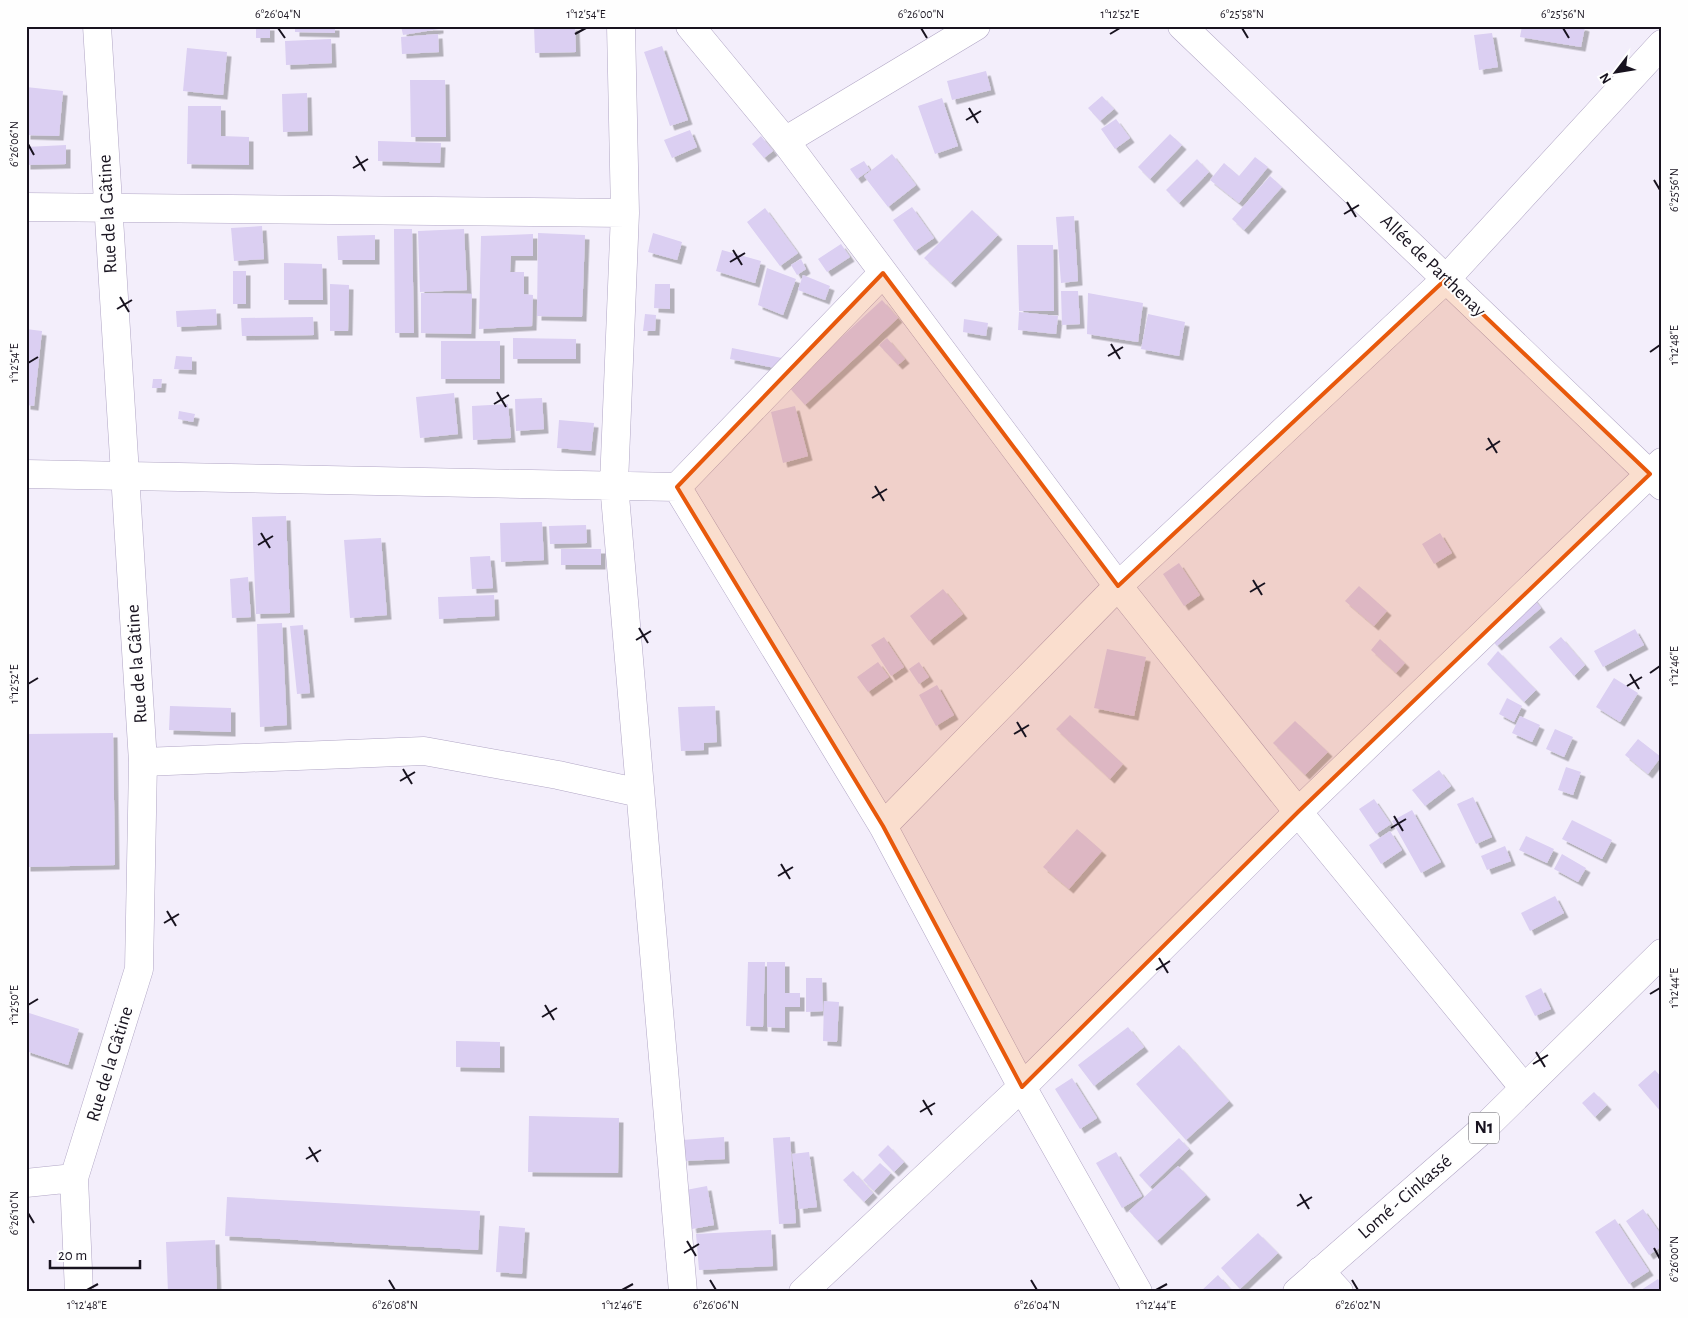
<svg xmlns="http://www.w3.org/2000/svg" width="1688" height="1318" viewBox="0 0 1688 1318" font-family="'Alegreya Sans',sans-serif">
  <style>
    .building { fill: #dbcff2; filter: url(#shadow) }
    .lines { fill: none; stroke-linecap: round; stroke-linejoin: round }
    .minor-casing { stroke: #b1a6c5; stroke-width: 29 }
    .highway-casing { stroke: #b1a6c5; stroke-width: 29 }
    .minor { stroke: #fff; stroke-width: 28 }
    .highway { stroke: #fff; stroke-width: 28 }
    .marked { fill: #e8590c; fill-opacity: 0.2; stroke: #e8590c; stroke-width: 4; stroke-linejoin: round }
    .ticks { fill: none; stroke: #18131f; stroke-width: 2 }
    .labels { text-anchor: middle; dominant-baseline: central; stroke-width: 4; stroke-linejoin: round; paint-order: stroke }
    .shield { fill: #fefefe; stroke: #5d5a62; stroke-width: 1 }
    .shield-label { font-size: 18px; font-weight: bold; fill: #18131f }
    .street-label { font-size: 19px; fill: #18131f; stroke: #fefefe }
    .neatline { fill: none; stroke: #18131f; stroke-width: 2 }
    .ticks-label { font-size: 12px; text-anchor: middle; fill: #18131f }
  </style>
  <defs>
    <filter id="shadow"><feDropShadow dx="4.5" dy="4.5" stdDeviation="0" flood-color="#0004"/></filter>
  </defs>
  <rect width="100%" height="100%" fill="#f3eefb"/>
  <!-- building -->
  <path class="building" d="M 256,26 L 270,26 L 270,38 L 256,38 Z
    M 295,26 L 335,26 L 335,33 L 295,32 Z
    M 401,26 L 439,26 L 439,29 L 403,35 Z
    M 534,26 L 575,26 L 576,52 L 535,53 Z
    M 1522,26 L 1582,26 L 1585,27 L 1581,47 L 1520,37 Z
    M 1492,33 L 1498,67 L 1479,70 L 1474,35 Z
    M 438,34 L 439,52 L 402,54 L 401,37 Z
    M 331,39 L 332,63 L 286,65 L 285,41 Z
    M 662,46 L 688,120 L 670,126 L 644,52 Z
    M 187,48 L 227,52 L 223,95 L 183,91 Z
    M 986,71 L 991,90 L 952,100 L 947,81 Z
    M 410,80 L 445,80 L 446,137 L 411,137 Z
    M 26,87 L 63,91 L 59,136 L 26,135 Z
    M 307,93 L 308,131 L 283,132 L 282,94 Z
    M 1102,96 L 1114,109 L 1100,121 L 1088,108 Z
    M 942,98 L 958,146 L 935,154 L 918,106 Z
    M 188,106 L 221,106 L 221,136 L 249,137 L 249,165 L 187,164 Z
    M 1116,119 L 1130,138 L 1115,149 L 1101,129 Z
    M 690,130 L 697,147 L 672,158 L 664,140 Z
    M 1170,134 L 1182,145 L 1150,179 L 1138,167 Z
    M 761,136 L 773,151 L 764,158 L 752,144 Z
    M 378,141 L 441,143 L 440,163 L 378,161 Z
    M 66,145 L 66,164 L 26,165 L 26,147 Z
    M 892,154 L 916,185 L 888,207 L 864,176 Z
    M 1255,157 L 1268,167 L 1239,203 L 1210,180 L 1224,163 L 1239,176 Z
    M 1197,159 L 1209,172 L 1179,203 L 1166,190 Z
    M 864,161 L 870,170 L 857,179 L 850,169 Z
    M 1270,176 L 1282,187 L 1244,230 L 1232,219 Z
    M 912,207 L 934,238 L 915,251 L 893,220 Z
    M 765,208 L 798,253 L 780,266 L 747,222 Z
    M 972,210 L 998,235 L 951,283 L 924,258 Z
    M 1074,216 L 1078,281 L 1061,283 L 1056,217 Z
    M 262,226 L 264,259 L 234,261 L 231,228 Z
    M 394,229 L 412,229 L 414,333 L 395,333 Z
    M 464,229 L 467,290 L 420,292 L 418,231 Z
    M 538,233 L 585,235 L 582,317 L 537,316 Z
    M 653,233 L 682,242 L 677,260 L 648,252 Z
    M 533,234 L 533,256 L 511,256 L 510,272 L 524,272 L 524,294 L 533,295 L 532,326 L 479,329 L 481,236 Z
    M 375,235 L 375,260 L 338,260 L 337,236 Z
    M 841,244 L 850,257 L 827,272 L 818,259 Z
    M 1017,245 L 1053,245 L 1054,311 L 1019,311 Z
    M 722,250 L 761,261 L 755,283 L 716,271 Z
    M 801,259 L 806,269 L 797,275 L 791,265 Z
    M 284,263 L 322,264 L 323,300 L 284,300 Z
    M 767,268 L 796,279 L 783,315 L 758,305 Z
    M 233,271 L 246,271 L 246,304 L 233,304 Z
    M 803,275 L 830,286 L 825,300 L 798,290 Z
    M 330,284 L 349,285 L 348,331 L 330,331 Z
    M 655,284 L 670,284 L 670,309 L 654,308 Z
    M 1061,291 L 1078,291 L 1080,324 L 1062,325 Z
    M 421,293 L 472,294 L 471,334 L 421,333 Z
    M 1088,293 L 1143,303 L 1138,342 L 1087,334 Z
    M 882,300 L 898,318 L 805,405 L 788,386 Z
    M 216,309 L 217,325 L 177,327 L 176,311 Z
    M 1019,312 L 1058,316 L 1056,334 L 1018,330 Z
    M 645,314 L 656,315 L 655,331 L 643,331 Z
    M 1148,314 L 1185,322 L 1179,356 L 1141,349 Z
    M 313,317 L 314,335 L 242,336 L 241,318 Z
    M 964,319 L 988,323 L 986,336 L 963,332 Z
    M 26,329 L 42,331 L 34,406 L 26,405 Z
    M 513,338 L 576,339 L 576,359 L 513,359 Z
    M 887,338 L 905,359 L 898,365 L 879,345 Z
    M 441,341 L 500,341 L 500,379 L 441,379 Z
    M 732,348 L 782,358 L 780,369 L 730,359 Z
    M 176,356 L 192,357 L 192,370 L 174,369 Z
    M 153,379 L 162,379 L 161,388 L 152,388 Z
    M 454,393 L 458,434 L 420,438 L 416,397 Z
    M 542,398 L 544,429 L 516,431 L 515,399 Z
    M 508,404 L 511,438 L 473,440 L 472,406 Z
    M 795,406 L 808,456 L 783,463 L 771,412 Z
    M 179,411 L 195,414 L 193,422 L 178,419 Z
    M 559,420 L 594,423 L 591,451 L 557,448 Z
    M 286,516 L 290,613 L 256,614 L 252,517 Z
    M 542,522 L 544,560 L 501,562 L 500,523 Z
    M 586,525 L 587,543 L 550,544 L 549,526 Z
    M 1440,533 L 1452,553 L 1434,564 L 1422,544 Z
    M 381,538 L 387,615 L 350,618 L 344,540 Z
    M 561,549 L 601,549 L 601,565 L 561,565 Z
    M 490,556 L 493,588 L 472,589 L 470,557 Z
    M 1179,563 L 1200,595 L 1184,606 L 1163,574 Z
    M 248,577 L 251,617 L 232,618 L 230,579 Z
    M 1359,586 L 1387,611 L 1374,626 L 1345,601 Z
    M 943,589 L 963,614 L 929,641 L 910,616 Z
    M 494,595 L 495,616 L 439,619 L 438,597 Z
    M 1531,595 L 1541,608 L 1497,646 L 1486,633 Z
    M 282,623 L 287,725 L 260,727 L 257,624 Z
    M 303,625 L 310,693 L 297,694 L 290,626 Z
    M 1635,629 L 1644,645 L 1603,667 L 1594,651 Z
    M 884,637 L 904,667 L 891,676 L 871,645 Z
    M 1561,637 L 1585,665 L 1574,676 L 1549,647 Z
    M 1380,639 L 1405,663 L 1396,673 L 1371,650 Z
    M 1107,649 L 1146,657 L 1134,716 L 1094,708 Z
    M 1498,651 L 1536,690 L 1524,702 L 1487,664 Z
    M 878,662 L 889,677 L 868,692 L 857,677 Z
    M 919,662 L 929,677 L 919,684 L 909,669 Z
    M 1614,678 L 1638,693 L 1620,722 L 1596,707 Z
    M 937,685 L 954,715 L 936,726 L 919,695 Z
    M 1507,698 L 1522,706 L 1514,722 L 1499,714 Z
    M 170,706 L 231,708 L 231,732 L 169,730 Z
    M 715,706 L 717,742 L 704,743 L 704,750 L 681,751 L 678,707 Z
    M 1070,715 L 1123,764 L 1110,779 L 1056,729 Z
    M 1520,716 L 1540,725 L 1532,742 L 1512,733 Z
    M 1295,721 L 1328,752 L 1305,775 L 1273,743 Z
    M 1555,729 L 1573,737 L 1564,757 L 1546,749 Z
    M 113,733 L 115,865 L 26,867 L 26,734 Z
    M 1638,739 L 1661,757 L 1648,774 L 1625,755 Z
    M 1566,767 L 1581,772 L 1573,795 L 1558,790 Z
    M 1439,770 L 1451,786 L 1425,806 L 1412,790 Z
    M 1473,797 L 1492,837 L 1476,844 L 1457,804 Z
    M 1374,799 L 1391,824 L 1376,834 L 1359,809 Z
    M 1412,810 L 1441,862 L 1421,873 L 1392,821 Z
    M 1572,820 L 1612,840 L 1602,859 L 1562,839 Z
    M 1077,829 L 1102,851 L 1069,889 L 1043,867 Z
    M 1390,831 L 1402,850 L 1381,864 L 1369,845 Z
    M 1526,836 L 1554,849 L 1547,863 L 1519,850 Z
    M 1505,846 L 1511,861 L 1487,870 L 1481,856 Z
    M 1562,854 L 1586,868 L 1578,882 L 1554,869 Z
    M 1555,896 L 1564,913 L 1530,931 L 1521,913 Z
    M 748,962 L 765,962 L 763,1027 L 746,1026 Z
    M 767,962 L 785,962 L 785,993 L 800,993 L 800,1007 L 785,1007 L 785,1028 L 767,1027 Z
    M 806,978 L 822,978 L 823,1011 L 806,1012 Z
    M 1541,988 L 1551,1009 L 1535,1016 L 1525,996 Z
    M 824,1001 L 839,1002 L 837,1042 L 823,1041 Z
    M 26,1012 L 79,1029 L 68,1065 L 26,1051 Z
    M 1128,1027 L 1144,1047 L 1094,1086 L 1078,1065 Z
    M 456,1041 L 500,1042 L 500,1068 L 456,1067 Z
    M 1179,1045 L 1229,1101 L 1186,1140 L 1136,1084 Z
    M 1655,1070 L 1662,1078 L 1662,1113 L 1638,1085 Z
    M 1072,1078 L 1097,1118 L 1080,1129 L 1055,1089 Z
    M 1594,1092 L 1607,1105 L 1595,1117 L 1582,1103 Z
    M 529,1116 L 619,1118 L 618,1173 L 528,1172 Z
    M 724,1137 L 725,1159 L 684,1161 L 682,1140 Z
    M 790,1137 L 796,1223 L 779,1224 L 773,1138 Z
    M 1179,1138 L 1189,1149 L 1150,1187 L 1139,1175 Z
    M 888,1145 L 904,1162 L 894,1172 L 878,1155 Z
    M 809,1152 L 817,1207 L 799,1209 L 792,1154 Z
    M 1116,1152 L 1142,1196 L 1122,1208 L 1096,1163 Z
    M 880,1163 L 891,1173 L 874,1191 L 863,1180 Z
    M 1178,1166 L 1206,1195 L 1157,1241 L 1129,1211 Z
    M 853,1171 L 873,1193 L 864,1202 L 843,1180 Z
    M 707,1186 L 714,1225 L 692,1229 L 686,1190 Z
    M 227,1197 L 480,1211 L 478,1250 L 225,1236 Z
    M 1643,1209 L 1662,1236 L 1662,1246 L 1649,1255 L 1626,1221 Z
    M 1615,1219 L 1649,1271 L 1629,1284 L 1595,1232 Z
    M 499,1226 L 525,1228 L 522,1274 L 496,1272 Z
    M 771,1230 L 773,1266 L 699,1270 L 696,1234 Z
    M 1258,1233 L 1278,1253 L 1240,1289 L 1221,1268 Z
    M 215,1240 L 217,1292 L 168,1292 L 166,1242 Z
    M 1218,1275 L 1233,1292 L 1200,1292 Z
    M 1658,1279 L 1662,1285 L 1662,1292 L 1638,1292 Z"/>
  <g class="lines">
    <!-- minor casing -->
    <g class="minor-casing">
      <path id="minor" d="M 621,26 L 625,213 L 614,484 L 683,1292
        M 690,26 L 785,141 L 1118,586 L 1298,812 L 1524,1088
        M 1182,26 L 1662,486
        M 785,141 L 976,26
        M 26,207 L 625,213
        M 26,474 L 677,487 L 883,826 L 1022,1087 L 1138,1292
        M 677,487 L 883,273
        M 143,762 L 424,751 L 558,775 L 640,793
        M 883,826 L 1118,586 L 1446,279 L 1662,44
        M 26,1183 L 74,1178
        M 1320,1271 L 1339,1292
        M 79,1292 L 74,1178 L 139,969 L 143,762 L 97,26
        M 803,1292 L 1022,1087 L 1298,812 L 1662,462"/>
    </g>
    <!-- highway casing -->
    <g class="highway-casing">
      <path id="highway" d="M 1297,1292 L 1480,1132 L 1662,953"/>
    </g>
    <!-- minor -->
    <use href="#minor" class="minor"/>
    <!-- highway -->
    <use href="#highway" class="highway"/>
  </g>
  <!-- marked area -->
  <path class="marked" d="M 883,273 L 1118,586 L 1446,279 L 1650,474 L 1298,812 L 1022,1087 L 883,826 L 677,487 Z"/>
  <!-- ticks -->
  <path class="ticks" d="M 278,28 L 285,38M 921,28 L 927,38M 1242,28 L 1248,38M 1563,28 L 1569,38M 575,34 L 586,28M 1110,34 L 1120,28M 969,108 L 978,123M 966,120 L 981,111M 28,144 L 34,155M 356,156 L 365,171M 353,168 L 368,159M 1654,180 L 1660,190M 1347,202 L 1356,217M 1344,214 L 1359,205M 733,250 L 742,265M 730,262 L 745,253M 120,297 L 129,312M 117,309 L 132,300M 1111,344 L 1120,359M 1650,352 L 1660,345M 1108,356 L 1123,347M 28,363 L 38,357M 497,392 L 506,407M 494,404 L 509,395M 1488,438 L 1497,453M 1486,450 L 1500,441M 875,486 L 884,501M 872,498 L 887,489M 261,533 L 270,548M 258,545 L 273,536M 1253,580 L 1262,595M 1250,592 L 1265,583M 639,628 L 648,643M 636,640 L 651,631M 1650,673 L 1660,666M 1630,674 L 1639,689M 28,684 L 38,678M 1627,686 L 1642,677M 1017,722 L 1026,737M 1014,734 L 1029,725M 403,769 L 412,784M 400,781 L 415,772M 1394,816 L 1403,831M 1391,828 L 1406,819M 781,864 L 790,879M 778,876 L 793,867M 167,911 L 176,926M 164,923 L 179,914M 1159,958 L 1168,973M 1156,970 L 1170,961M 1650,994 L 1660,988M 28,1005 L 38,999M 545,1005 L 554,1020M 542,1017 L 557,1008M 1536,1052 L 1545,1067M 1533,1064 L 1548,1055M 923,1100 L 932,1115M 920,1112 L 935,1103M 309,1147 L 318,1162M 306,1159 L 321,1150M 1300,1194 L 1309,1209M 1297,1206 L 1312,1197M 28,1213 L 34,1223M 687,1241 L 696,1256M 1654,1248 L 1660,1259M 684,1253 L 699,1244M 389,1280 L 395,1290M 710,1280 L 716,1290M 1031,1280 L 1037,1290M 1352,1280 L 1358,1290M 87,1290 L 98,1284M 622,1290 L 633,1284M 1156,1290 L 1167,1284"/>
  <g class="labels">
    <!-- shield labels -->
    <rect class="shield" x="1469" y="1112.5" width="30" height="31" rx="4"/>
    <g class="shield-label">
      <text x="1484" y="1128">N1</text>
    </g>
    <!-- street labels -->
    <g class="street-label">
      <text transform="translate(108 214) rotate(-93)">Rue de la Gâtine</text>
      <text transform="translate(1433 266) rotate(44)">Allée de Parthenay</text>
      <text transform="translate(137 664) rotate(-94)">Rue de la Gâtine</text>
      <text transform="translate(110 1064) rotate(-73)">Rue de la Gâtine</text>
      <text transform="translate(1405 1197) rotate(-41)">Lomé - Cinkassé</text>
    </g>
  </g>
  <!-- border -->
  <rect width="1688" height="1318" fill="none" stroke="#fefefe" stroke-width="55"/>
  <!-- north arrow -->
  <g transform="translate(1616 72) rotate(239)" stroke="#fefefe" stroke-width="4" paint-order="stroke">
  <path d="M0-4L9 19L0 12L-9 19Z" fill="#18131f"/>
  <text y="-8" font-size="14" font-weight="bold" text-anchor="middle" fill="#18131f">N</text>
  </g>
  <!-- scale -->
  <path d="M50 1260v8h90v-8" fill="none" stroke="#18131f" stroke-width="2.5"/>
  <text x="58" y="1260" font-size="15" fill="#18131f" stroke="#fefefe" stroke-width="4" paint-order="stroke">20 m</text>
  <rect x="28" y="28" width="1632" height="1262" class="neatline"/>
  <g class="ticks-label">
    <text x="278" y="18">6°26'04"N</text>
    <text x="586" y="18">1°12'54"E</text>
    <text x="921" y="18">6°26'00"N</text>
    <text x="1120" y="18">1°12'52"E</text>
    <text x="1242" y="18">6°25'58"N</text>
    <text x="1563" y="18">6°25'56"N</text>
    <text transform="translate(14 144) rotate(-90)" y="4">6°26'06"N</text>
    <text transform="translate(1674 190) rotate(-90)" y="4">6°25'56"N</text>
    <text transform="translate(1674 345) rotate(-90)" y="4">1°12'48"E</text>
    <text transform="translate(14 363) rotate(-90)" y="4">1°12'54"E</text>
    <text transform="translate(1674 666) rotate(-90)" y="4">1°12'46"E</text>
    <text transform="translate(14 684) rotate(-90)" y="4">1°12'52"E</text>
    <text transform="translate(1674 988) rotate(-90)" y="4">1°12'44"E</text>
    <text transform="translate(14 1005) rotate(-90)" y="4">1°12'50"E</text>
    <text transform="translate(14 1213) rotate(-90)" y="4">6°26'10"N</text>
    <text transform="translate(1674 1259) rotate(-90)" y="4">6°26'00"N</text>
    <text x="87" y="1309">1°12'48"E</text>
    <text x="395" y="1309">6°26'08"N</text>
    <text x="622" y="1309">1°12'46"E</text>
    <text x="716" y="1309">6°26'06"N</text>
    <text x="1037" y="1309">6°26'04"N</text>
    <text x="1156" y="1309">1°12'44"E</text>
    <text x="1358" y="1309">6°26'02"N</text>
  </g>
</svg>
